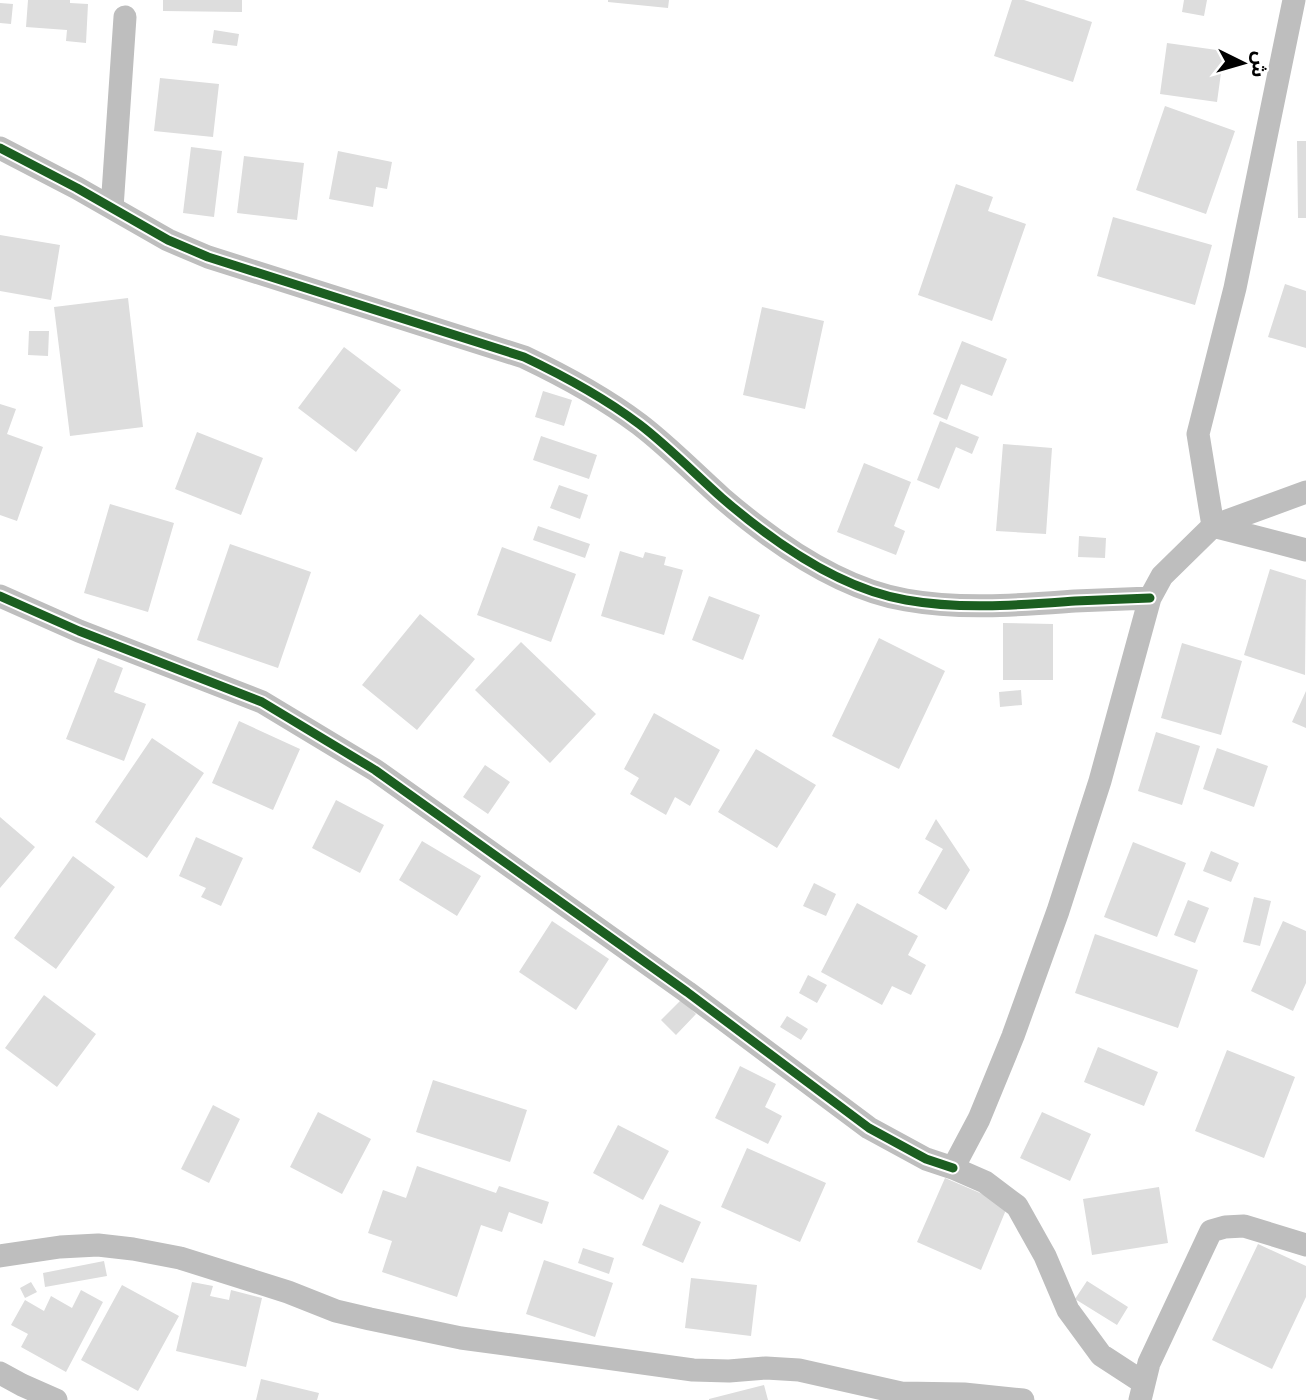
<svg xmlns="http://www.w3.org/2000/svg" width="1306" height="1400" viewBox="0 0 1306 1400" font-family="Barlow,'Noto Sans Arabic',sans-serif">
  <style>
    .building { fill: #ddd }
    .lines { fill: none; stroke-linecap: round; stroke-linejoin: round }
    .street { stroke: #bebebe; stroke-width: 23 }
    .cycleway-casing { stroke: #fff; stroke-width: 13 }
    .cycleway { stroke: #1b5e20; stroke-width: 9 }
  </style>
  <rect width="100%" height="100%" fill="#fff"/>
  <!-- building -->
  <path class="building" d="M 28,0 L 70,0 L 70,3 L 88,4 L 86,43 L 66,41 L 67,30 L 26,27 Z
    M 163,0 L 242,0 L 242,12 L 163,11 Z
    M 608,0 L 669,0 L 668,8 L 608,2 Z
    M 1012,0 L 1024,0 L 1092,22 L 1073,82 L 994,56 Z
    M 1184,0 L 1207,0 L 1204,16 L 1182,12 Z
    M 0,3 L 13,4 L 11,24 L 0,23 Z
    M 214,30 L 239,34 L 237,46 L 212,43 Z
    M 1167,43 L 1224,51 L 1217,102 L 1160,94 Z
    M 160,78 L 219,84 L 213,137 L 154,131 Z
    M 1165,106 L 1235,131 L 1206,214 L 1136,190 Z
    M 1297,141 L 1306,141 L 1306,218 L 1298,218 Z
    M 191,147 L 222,151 L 214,217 L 183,213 Z
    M 338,151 L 392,162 L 387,189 L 376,187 L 373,207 L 329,199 Z
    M 244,156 L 304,163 L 297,220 L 237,213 Z
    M 956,184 L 993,197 L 988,211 L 1026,224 L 992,321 L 918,295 Z
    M 1113,217 L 1212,245 L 1195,305 L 1097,276 Z
    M 0,235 L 60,245 L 51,300 L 0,291 Z
    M 1285,284 L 1306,291 L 1306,348 L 1268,337 Z
    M 128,298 L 143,427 L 70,436 L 54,307 Z
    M 762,307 L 824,321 L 805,409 L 743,395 Z
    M 29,331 L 49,331 L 48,356 L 28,355 Z
    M 962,341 L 1007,359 L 992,396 L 961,384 L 947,420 L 933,414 Z
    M 344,347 L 401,390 L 356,452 L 298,408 Z
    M 543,391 L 572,400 L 564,426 L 535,417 Z
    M 0,404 L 16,409 L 7,434 L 43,447 L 17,521 L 0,515 Z
    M 940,421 L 979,437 L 972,454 L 956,447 L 939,489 L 917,480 Z
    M 197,432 L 263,458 L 241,515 L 175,489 Z
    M 541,436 L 597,455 L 589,479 L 533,460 Z
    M 1003,444 L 1052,448 L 1046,534 L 996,531 Z
    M 864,463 L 911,482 L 894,526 L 905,531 L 896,555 L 837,532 Z
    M 559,485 L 588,495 L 580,519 L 550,508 Z
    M 110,504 L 174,523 L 148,612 L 84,593 Z
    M 538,526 L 590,544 L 585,558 L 533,540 Z
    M 1079,536 L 1106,538 L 1105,558 L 1078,557 Z
    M 230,544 L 311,572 L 278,668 L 197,640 Z
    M 502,547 L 576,574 L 551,642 L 477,615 Z
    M 620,551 L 643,558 L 645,552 L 666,557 L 664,565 L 683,570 L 664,635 L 601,616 Z
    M 1270,569 L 1306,580 L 1305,675 L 1244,655 Z
    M 709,596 L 760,615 L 743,660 L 692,640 Z
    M 420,614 L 475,659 L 417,730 L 362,685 Z
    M 1003,623 L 1053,624 L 1053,680 L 1003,680 Z
    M 879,638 L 945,671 L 899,769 L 832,736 Z
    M 521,642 L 596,714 L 550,763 L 475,690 Z
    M 1182,643 L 1242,661 L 1221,735 L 1161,718 Z
    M 98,658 L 123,668 L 114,692 L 146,704 L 124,761 L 66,739 Z
    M 1021,690 L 1022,705 L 1000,707 L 999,692 Z
    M 1306,691 L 1306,728 L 1292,722 Z
    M 654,713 L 720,750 L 690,806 L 675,797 L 666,815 L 630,794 L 639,778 L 624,769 Z
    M 239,721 L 300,749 L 273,810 L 212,783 Z
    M 1156,732 L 1200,746 L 1182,805 L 1138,791 Z
    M 152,738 L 204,773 L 147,858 L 95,822 Z
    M 1217,748 L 1268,766 L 1254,807 L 1203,789 Z
    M 756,749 L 816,785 L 777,848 L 718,812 Z
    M 485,765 L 510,782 L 488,814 L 463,797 Z
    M 336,800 L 384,825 L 360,873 L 312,848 Z
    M 0,817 L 35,847 L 0,888 Z
    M 936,819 L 970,870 L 946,910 L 918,893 L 943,849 L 925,839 Z
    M 196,837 L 243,858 L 221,906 L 201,897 L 206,888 L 179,876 Z
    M 422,841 L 481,876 L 457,916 L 399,880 Z
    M 1133,842 L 1186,863 L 1157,937 L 1104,917 Z
    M 1211,851 L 1239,863 L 1231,882 L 1203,871 Z
    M 73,856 L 115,887 L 56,969 L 14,938 Z
    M 814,883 L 836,894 L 826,916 L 803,906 Z
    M 1254,897 L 1271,901 L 1260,946 L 1243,942 Z
    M 1188,900 L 1209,908 L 1195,943 L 1174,935 Z
    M 857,903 L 918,936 L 908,955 L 926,965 L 911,995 L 892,986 L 882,1005 L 821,972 Z
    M 552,921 L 609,959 L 576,1010 L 519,972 Z
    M 1283,921 L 1306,931 L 1306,983 L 1293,1011 L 1251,991 Z
    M 1095,934 L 1198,970 L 1178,1028 L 1075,993 Z
    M 808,975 L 827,985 L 817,1003 L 799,993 Z
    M 44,995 L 96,1034 L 57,1087 L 5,1048 Z
    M 682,999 L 696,1014 L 676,1035 L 661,1020 Z
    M 787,1016 L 808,1029 L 801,1040 L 780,1027 Z
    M 1098,1047 L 1158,1072 L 1144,1106 L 1084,1082 Z
    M 1227,1050 L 1295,1077 L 1264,1158 L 1195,1131 Z
    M 740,1066 L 776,1084 L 765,1107 L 782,1116 L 768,1144 L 715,1118 Z
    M 433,1080 L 527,1110 L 510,1162 L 416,1132 Z
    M 213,1105 L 240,1119 L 209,1183 L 181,1169 Z
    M 318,1112 L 371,1139 L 342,1194 L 290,1167 Z
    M 1042,1112 L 1091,1134 L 1070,1181 L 1020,1158 Z
    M 618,1125 L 669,1151 L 643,1200 L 593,1173 Z
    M 747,1148 L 826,1183 L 800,1242 L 721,1207 Z
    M 417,1166 L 496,1193 L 499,1186 L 549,1202 L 542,1224 L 509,1212 L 502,1232 L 481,1225 L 457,1297 L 382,1272 L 392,1241 L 368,1233 L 383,1190 L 406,1198 Z
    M 945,1178 L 1008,1205 L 981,1270 L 917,1242 Z
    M 1159,1187 L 1168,1243 L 1092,1255 L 1083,1199 Z
    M 660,1204 L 701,1222 L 683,1263 L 642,1245 Z
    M 1258,1244 L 1306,1266 L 1306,1297 L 1272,1369 L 1212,1340 Z
    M 583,1248 L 614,1258 L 609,1274 L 578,1263 Z
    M 544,1260 L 613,1283 L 595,1337 L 526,1314 Z
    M 104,1261 L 107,1276 L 45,1287 L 43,1273 Z
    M 691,1278 L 757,1285 L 751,1336 L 685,1328 Z
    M 1087,1281 L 1128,1307 L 1117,1325 L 1075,1299 Z
    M 31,1282 L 37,1292 L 25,1298 L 20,1288 Z
    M 192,1282 L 213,1286 L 210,1296 L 229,1300 L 231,1290 L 262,1298 L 246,1367 L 176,1351 Z
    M 122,1285 L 179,1316 L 138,1391 L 81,1360 Z
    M 81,1290 L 103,1302 L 66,1372 L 21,1347 L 28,1334 L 11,1325 L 25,1300 L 44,1311 L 51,1296 L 72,1308 Z
    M 261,1379 L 319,1393 L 317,1400 L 256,1400 Z
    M 764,1385 L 768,1400 L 709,1400 L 709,1399 Z"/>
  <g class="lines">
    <!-- street -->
    <path class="street" d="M 0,148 L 77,188 L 168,240 L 208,257 L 524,357 C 564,376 603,397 639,424 C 668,446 694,473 722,498 C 772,541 840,589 906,600 C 962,610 1019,605 1075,601 C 1100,600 1125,599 1150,598
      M 112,208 L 125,17
      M 1213,526 L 1198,434 L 1235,288 L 1294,0
      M 1213,526 L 1306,550
      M 0,596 L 79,631 L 262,702 L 375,770 L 687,992 L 869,1128 L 926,1159 L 953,1168
      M 0,1256 L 60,1247 L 98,1245 L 133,1249 L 180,1258 L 288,1292 L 336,1311 L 370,1319 L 461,1338 L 693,1370 L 729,1371 L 766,1368 L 799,1370 L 901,1393 L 964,1394 L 1023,1400
      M 0,1373 L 22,1385 L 56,1400
      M 1144,1383 L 1101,1355 L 1068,1310 L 1045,1256 L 1017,1206 L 985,1182 L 953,1168 L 979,1119 L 1013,1036 L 1058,911 L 1100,781 L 1150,598 L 1162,576 L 1213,526 L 1306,492
      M 1140,1400 L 1149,1363 L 1211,1231 L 1225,1227 L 1244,1226 L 1306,1245"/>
    <!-- cycleway casing -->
    <g class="cycleway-casing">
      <path id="cycleway" d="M 0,148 L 77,188 L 168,240 L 208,257 L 524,357 C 564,376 603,397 639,424 C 668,446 694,473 722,498 C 772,541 840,589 906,600 C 962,610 1019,605 1075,601 C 1100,600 1125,599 1150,598
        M 0,596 L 79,631 L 262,702 L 375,770 L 687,992 L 869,1128 L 926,1159 L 953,1168"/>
    </g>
    <!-- cycleway -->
    <use href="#cycleway" class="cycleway"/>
  </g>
  <!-- north arrow -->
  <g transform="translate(1243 63) rotate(95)" stroke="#ffffff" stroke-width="5" paint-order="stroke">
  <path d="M0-5L12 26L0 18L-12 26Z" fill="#000000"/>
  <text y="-10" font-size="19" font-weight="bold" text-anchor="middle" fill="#000000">ش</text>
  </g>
</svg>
